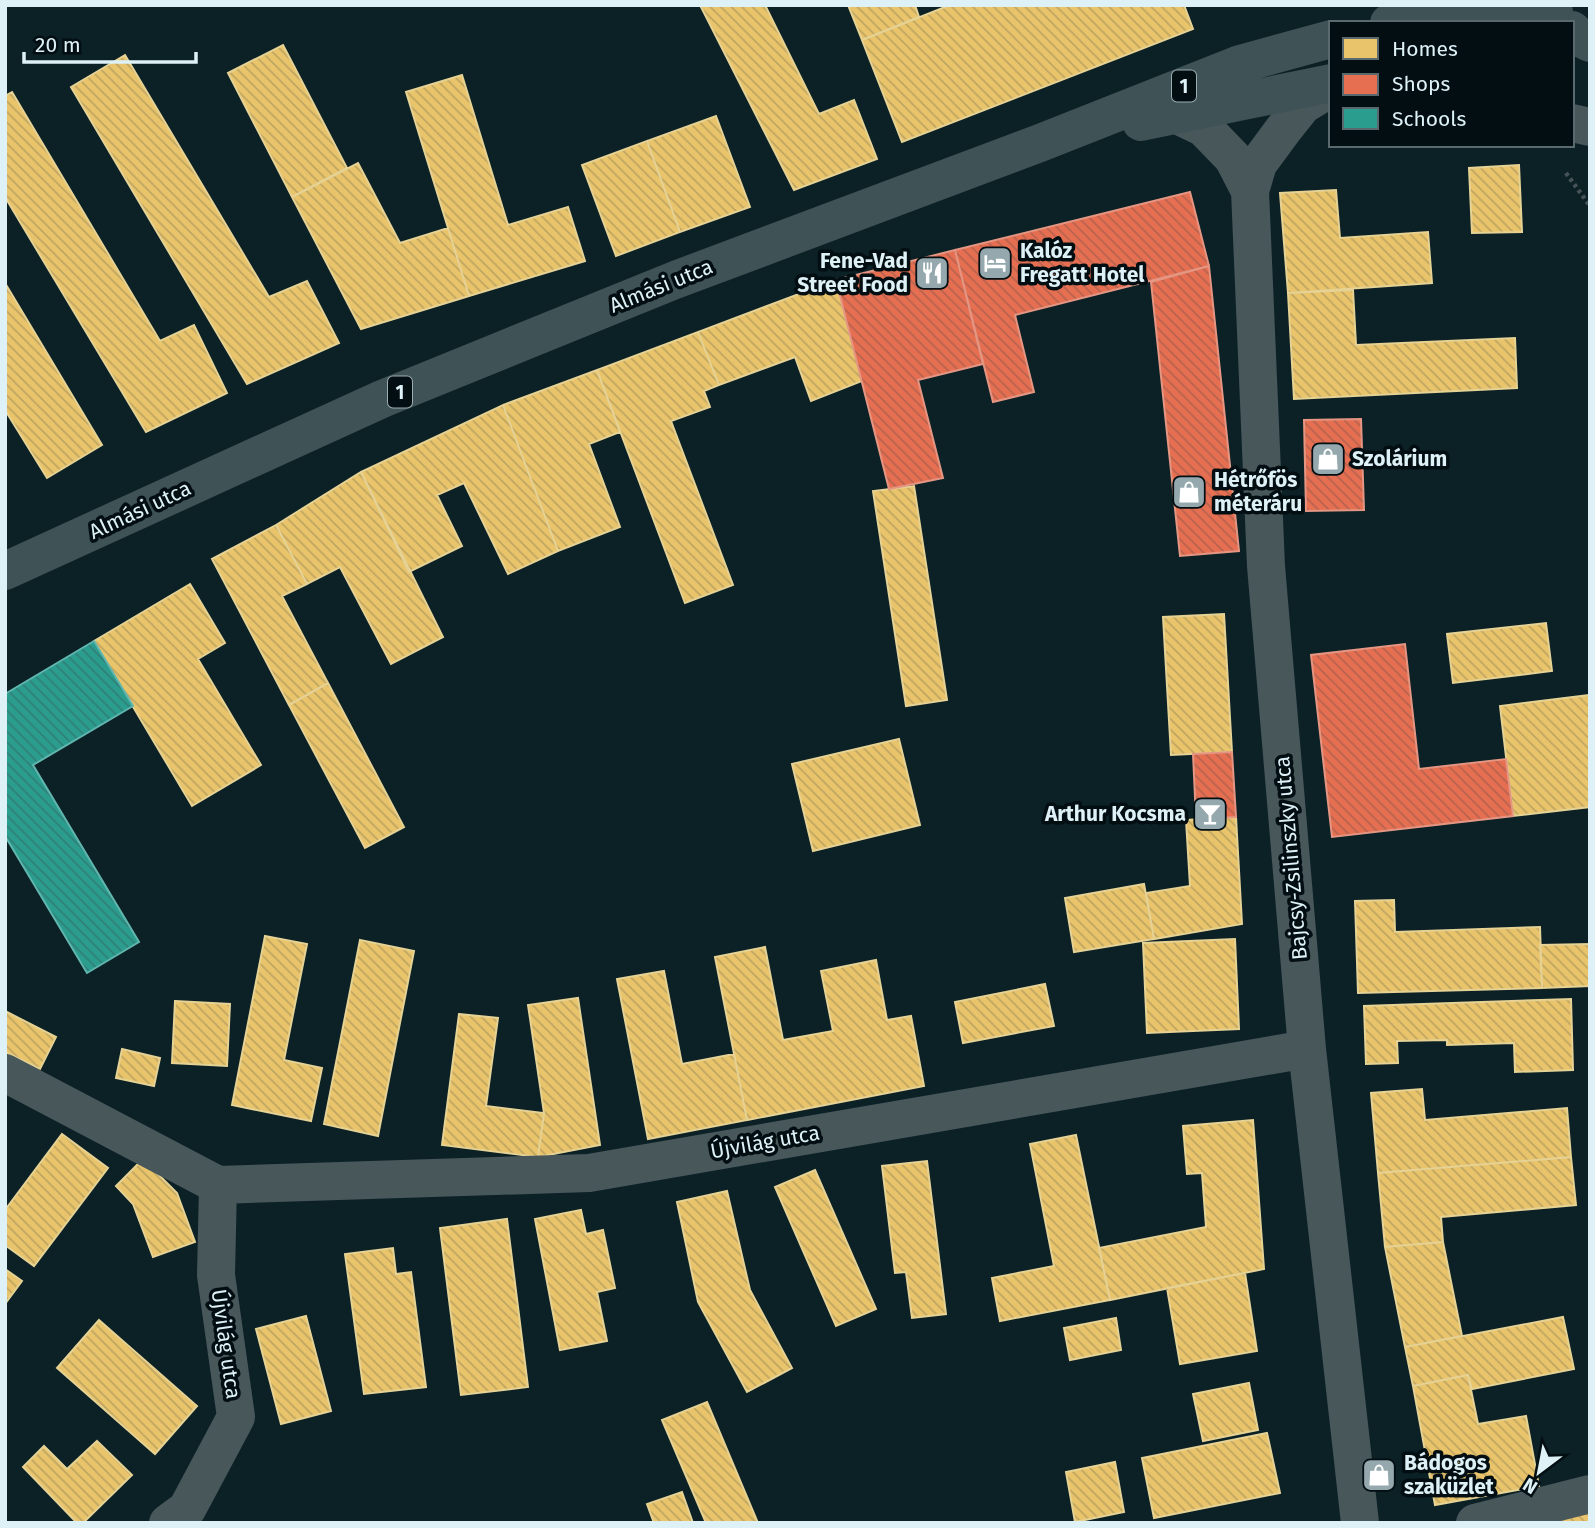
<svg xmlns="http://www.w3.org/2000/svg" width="1595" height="1528" viewBox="0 0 1595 1528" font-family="'Fira Sans',sans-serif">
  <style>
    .homes { fill: url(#homes-back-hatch); stroke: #e5d294; stroke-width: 2 }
    .shops { fill: url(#shops-back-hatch); stroke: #e49683; stroke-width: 2 }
    .schools { fill: url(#schools-back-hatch); stroke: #60b6ae; stroke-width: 2 }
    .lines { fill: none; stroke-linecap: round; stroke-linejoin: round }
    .path { stroke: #455256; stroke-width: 4.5; stroke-dasharray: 3.5 3.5; stroke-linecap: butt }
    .minor { stroke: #48575a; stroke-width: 38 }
    .secondary { stroke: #48575a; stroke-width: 38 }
    .primary { stroke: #3f5255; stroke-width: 38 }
    .labels { text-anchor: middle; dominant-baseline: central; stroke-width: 7; stroke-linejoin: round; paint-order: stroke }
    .shield { fill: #020e12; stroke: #9badb2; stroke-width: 2 }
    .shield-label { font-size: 19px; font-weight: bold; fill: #ddf1f7 }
    .poi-label { font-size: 21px; font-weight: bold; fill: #ddf1f7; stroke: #020e12; text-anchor: start }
    .street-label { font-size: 21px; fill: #ddf1f7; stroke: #020e12 }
  </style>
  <defs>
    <pattern id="homes-back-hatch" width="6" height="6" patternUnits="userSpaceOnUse" patternTransform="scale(1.75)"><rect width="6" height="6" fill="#e9c46a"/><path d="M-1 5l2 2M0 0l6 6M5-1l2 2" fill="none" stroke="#bfa562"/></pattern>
    <pattern id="shops-back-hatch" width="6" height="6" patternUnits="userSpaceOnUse" patternTransform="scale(1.75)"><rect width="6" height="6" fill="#e76f51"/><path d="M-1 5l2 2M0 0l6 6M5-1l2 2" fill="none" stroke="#b6634f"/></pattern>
    <pattern id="schools-back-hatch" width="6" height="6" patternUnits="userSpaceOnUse" patternTransform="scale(1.75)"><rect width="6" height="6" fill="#2a9d8f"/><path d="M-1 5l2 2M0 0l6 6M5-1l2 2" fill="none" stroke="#327f77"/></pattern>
  </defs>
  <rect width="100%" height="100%" fill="#0c2126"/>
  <!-- homes -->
  <path class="homes" d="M 700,5 L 765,5 L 819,114 L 854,100 L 877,159 L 794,190 Z
    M 848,5 L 915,5 L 919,17 L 862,40 Z
    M 950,5 L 1184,5 L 1193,29 L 902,142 L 862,40 Z
    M 283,45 L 347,168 L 292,197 L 228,73 Z
    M 125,55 L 269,297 L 307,281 L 339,343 L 247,384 L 71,87 Z
    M 462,75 L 508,225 L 568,207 L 585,261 L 469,296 L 406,92 Z
    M 12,92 L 160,341 L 194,325 L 227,393 L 146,432 L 5,197 L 5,96 Z
    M 716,116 L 750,207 L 680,232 L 647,141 Z
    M 647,141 L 680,232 L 616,256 L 582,165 Z
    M 358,163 L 400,243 L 448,228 L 469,296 L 361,329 L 292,197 Z
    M 1519,165 L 1522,232 L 1472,233 L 1469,168 Z
    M 1336,190 L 1340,238 L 1428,232 L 1432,283 L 1288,293 L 1280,193 Z
    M 836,280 L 862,381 L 811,401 L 795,357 L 719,385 L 698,332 Z
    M 5,283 L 102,445 L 47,478 L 5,410 Z
    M 1353,290 L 1356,345 L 1515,338 L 1517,388 L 1294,399 L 1288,293 Z
    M 698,332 L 719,385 L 704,391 L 710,407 L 671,421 L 733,585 L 685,603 L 597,370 Z
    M 597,370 L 620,432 L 589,444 L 620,527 L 558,551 L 503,405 Z
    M 503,405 L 558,551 L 508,574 L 464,483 L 437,495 L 462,546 L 409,572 L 361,472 Z
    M 361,472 L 443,637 L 391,664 L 340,567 L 307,584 L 276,525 Z
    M 914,486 L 947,700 L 906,706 L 873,491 Z
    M 276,525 L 307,584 L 282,596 L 328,683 L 289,705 L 212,559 Z
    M 190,584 L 225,643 L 198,659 L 261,765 L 192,806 L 94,641 Z
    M 1224,614 L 1232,752 L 1171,755 L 1163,617 Z
    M 1546,623 L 1552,671 L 1453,683 L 1447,634 Z
    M 328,683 L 404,827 L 365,848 L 289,705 Z
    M 1590,695 L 1590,807 L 1513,816 L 1500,706 Z
    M 899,739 L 920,825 L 813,851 L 792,764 Z
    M 1236,817 L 1242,924 L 1154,939 L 1146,893 L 1190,886 L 1186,820 Z
    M 1144,884 L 1154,939 L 1074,952 L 1065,898 Z
    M 1394,900 L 1395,932 L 1540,927 L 1542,988 L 1358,993 L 1355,901 Z
    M 265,936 L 307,944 L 284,1060 L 322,1068 L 311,1121 L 232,1105 Z
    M 1235,939 L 1239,1029 L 1147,1033 L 1143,943 Z
    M 360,940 L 414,951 L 378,1136 L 324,1124 Z
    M 1590,944 L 1590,986 L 1542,988 L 1540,945 Z
    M 765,947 L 783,1040 L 833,1031 L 821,971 L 876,960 L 887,1020 L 911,1016 L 924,1086 L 747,1120 L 715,957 Z
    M 664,971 L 682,1064 L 734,1054 L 747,1120 L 648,1139 L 617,979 Z
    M 1045,984 L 1054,1026 L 963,1043 L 955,1002 Z
    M 578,998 L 600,1145 L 538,1157 L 544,1113 L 528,1005 Z
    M 1571,999 L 1573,1070 L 1515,1072 L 1514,1043 L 1447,1045 L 1447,1040 L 1397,1041 L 1398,1063 L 1366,1064 L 1364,1006 Z
    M 175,1001 L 230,1004 L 227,1066 L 172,1063 Z
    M 5,1011 L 56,1037 L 40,1069 L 5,1052 Z
    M 459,1014 L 498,1018 L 486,1106 L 544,1113 L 538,1157 L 442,1145 Z
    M 122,1049 L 160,1058 L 154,1086 L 116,1078 Z
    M 1422,1089 L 1425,1120 L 1567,1108 L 1571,1157 L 1378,1173 L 1371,1093 Z
    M 1253,1120 L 1264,1269 L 1110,1300 L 1099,1248 L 1206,1227 L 1202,1173 L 1187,1174 L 1183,1126 Z
    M 62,1134 L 108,1168 L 34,1266 L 5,1245 L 5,1210 Z
    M 1076,1135 L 1110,1300 L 1000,1321 L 992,1278 L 1054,1266 L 1030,1144 Z
    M 1571,1157 L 1576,1205 L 1441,1217 L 1443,1242 L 1385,1247 L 1378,1173 Z
    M 143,1159 L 177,1193 L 195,1242 L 153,1257 L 133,1204 L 116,1186 Z
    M 927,1161 L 946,1314 L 912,1318 L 906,1272 L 895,1273 L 882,1166 Z
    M 815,1170 L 876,1309 L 836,1326 L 775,1187 Z
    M 727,1191 L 750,1290 L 792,1368 L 747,1392 L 698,1302 L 677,1202 Z
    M 581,1210 L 586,1234 L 603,1230 L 615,1288 L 597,1292 L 607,1341 L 560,1350 L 535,1219 Z
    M 507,1219 L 528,1387 L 461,1395 L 440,1228 Z
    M 1443,1242 L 1462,1336 L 1405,1347 L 1385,1247 Z
    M 393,1248 L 396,1274 L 411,1272 L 426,1387 L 364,1394 L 345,1254 Z
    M 5,1269 L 22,1281 L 5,1304 Z
    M 1245,1273 L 1257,1351 L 1180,1364 L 1167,1288 Z
    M 306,1316 L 331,1411 L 281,1424 L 256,1329 Z
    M 1563,1317 L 1574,1369 L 1472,1389 L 1468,1375 L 1413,1386 L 1405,1347 Z
    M 1116,1318 L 1121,1350 L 1070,1360 L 1064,1328 Z
    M 99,1320 L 197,1406 L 155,1454 L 57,1368 Z
    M 1468,1375 L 1478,1424 L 1526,1416 L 1539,1486 L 1435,1505 L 1413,1386 Z
    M 1249,1383 L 1258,1430 L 1203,1441 L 1193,1394 Z
    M 707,1402 L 758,1523 L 706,1523 L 662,1420 Z
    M 1267,1433 L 1280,1493 L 1154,1518 L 1142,1458 Z
    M 97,1441 L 132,1475 L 83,1523 L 77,1523 L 23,1467 L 44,1446 L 67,1469 Z
    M 1115,1462 L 1124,1512 L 1075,1522 L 1066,1472 Z
    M 682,1492 L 693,1523 L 654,1523 L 647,1504 Z
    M 1590,1509 L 1590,1523 L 1534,1523 Z"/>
  <!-- shops -->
  <path class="shops" d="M 1190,192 L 1209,266 L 1015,315 L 1034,392 L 993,402 L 955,250 Z
    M 955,250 L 983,364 L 918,380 L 943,478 L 889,489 L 836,280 Z
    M 1209,266 L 1239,551 L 1180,556 L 1151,282 Z
    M 1361,419 L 1364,510 L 1306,511 L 1304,420 Z
    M 1405,644 L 1419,769 L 1506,759 L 1513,816 L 1332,837 L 1311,655 Z
    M 1232,752 L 1236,817 L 1196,819 L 1193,754 Z"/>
  <!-- schools -->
  <path class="schools" d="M 94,641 L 133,706 L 33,765 L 139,942 L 87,973 L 5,836 L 5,694 Z"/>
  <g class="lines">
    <!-- path -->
    <path class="path" d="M 1566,173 L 1590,206"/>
    <!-- minor -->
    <path class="minor" d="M 1331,88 L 1303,105 L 1283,130 L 1258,164 L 1250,191 L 1266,566 L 1307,1049 L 1360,1523
      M 1177,115 L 1204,128 L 1233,158 L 1250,191
      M 5,1073 L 218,1185 L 589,1173 L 1307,1049
      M 168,1523 L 187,1509 L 236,1417 L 216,1275 L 218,1185
      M 1475,1523 L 1590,1494"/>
    <!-- secondary -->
    <path class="secondary" d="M 1572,123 L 1590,127"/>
    <!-- primary -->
    <path class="primary" d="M 1389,23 L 1437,9 L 1493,6 L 1554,12
      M 1572,30 L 1580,38 L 1590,43
      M 1141,122 L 1331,83
      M 5,571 L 382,399 L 675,280 L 1040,143 L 1240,64 L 1331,39"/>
  </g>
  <!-- icons -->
  <defs>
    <g id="hotel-square" transform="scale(1.75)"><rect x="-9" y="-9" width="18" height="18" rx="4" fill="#94a8ae" stroke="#020e12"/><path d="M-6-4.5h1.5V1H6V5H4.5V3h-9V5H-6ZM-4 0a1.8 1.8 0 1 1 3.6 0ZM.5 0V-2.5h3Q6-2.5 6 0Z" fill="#fff"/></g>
    <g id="restaurant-square" transform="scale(1.75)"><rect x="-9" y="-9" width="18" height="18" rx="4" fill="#94a8ae" stroke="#020e12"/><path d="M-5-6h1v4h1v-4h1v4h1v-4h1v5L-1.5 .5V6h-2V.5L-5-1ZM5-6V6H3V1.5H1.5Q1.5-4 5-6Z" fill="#fff"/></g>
    <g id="shop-square" transform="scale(1.75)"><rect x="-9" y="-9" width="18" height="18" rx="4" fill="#94a8ae" stroke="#020e12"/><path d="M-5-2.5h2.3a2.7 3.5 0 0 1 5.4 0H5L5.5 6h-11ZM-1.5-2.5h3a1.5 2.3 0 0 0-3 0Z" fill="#fff"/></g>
    <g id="bar-square" transform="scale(1.75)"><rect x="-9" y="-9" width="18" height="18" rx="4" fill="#94a8ae" stroke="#020e12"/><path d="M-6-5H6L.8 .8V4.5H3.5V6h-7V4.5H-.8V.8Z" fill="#fff"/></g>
  </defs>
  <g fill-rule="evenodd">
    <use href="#hotel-square" x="995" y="263"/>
    <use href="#restaurant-square" x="932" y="273"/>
    <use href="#shop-square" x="1328" y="459"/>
    <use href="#shop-square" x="1189" y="492"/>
    <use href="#bar-square" x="1210" y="814"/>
    <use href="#shop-square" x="1379" y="1475"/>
  </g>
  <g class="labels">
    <!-- shield labels -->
    <g class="shield">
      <rect x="1172" y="70.5" width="24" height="31" rx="5"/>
      <rect x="388" y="376.5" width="24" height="31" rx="5"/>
    </g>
    <g class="shield-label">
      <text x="1184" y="86">1</text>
      <text x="400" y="392">1</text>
    </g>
    <!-- poi labels -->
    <g class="poi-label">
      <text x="1020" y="251">Kalóz<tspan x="1020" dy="24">Fregatt Hotel</tspan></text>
      <text x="908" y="261" text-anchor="end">Fene-Vad<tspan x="908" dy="24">Street Food</tspan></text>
      <text x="1352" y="459">Szolárium</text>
      <text x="1214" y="480">Hétrőfös<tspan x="1214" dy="24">méteráru</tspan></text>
      <text x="1186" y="814" text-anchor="end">Arthur Kocsma</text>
      <text x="1404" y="1463">Bádogos<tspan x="1404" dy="24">szaküzlet</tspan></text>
    </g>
    <!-- street labels -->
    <g class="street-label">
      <text transform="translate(661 286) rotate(-22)">Almási utca</text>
      <text transform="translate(140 510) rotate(-25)">Almási utca</text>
      <text transform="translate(1291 858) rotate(-95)">Bajcsy-Zsilinszky utca</text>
      <text transform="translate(765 1142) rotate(-10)">Újvilág utca</text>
      <text transform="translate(226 1344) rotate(82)">Újvilág utca</text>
    </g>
  </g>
  <!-- border -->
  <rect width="1595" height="1528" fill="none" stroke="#ddf1f7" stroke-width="14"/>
  <!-- legend -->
  <rect x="1329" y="21" width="245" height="126" fill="#020e12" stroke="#5a696e" stroke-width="2"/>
  <rect x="1343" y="38" width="35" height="21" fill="#e9c46a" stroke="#5a696e" stroke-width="2"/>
  <text x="1392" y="56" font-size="21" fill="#ddf1f7">Homes</text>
  <rect x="1343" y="74" width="35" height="21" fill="#e76f51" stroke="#5a696e" stroke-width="2"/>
  <text x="1392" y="91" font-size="21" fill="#ddf1f7">Shops</text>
  <rect x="1343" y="108" width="35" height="21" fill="#2a9d8f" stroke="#5a696e" stroke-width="2"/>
  <text x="1392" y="126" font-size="21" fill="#ddf1f7">Schools</text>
  <!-- north arrow -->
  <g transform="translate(1539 1472) rotate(212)" stroke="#020e12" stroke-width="5" paint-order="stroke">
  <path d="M0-5L12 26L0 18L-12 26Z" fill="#ddf1f7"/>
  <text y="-10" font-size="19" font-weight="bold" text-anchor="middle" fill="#ddf1f7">N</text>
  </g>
  <!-- scale -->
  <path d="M24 52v10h172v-10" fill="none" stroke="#ddf1f7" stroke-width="3.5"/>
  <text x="35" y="52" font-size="21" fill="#ddf1f7" stroke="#020e12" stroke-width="5" paint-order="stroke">20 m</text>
</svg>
